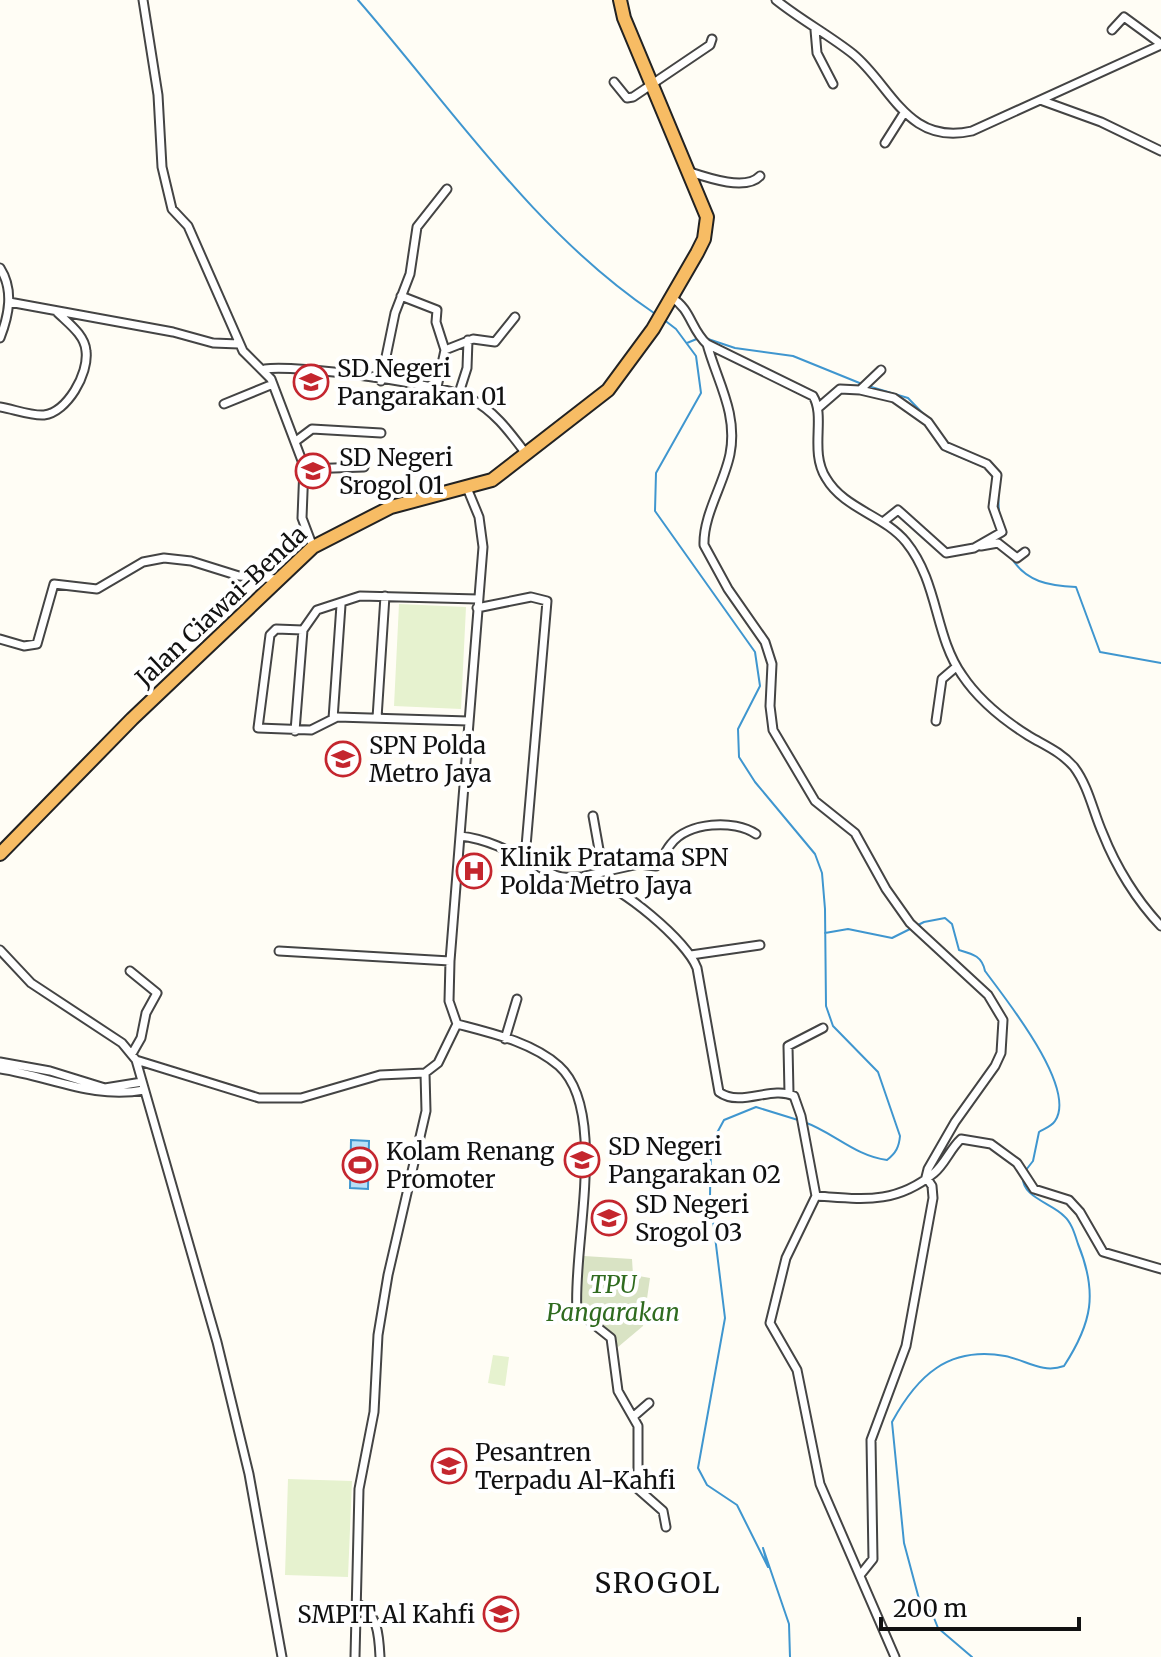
<svg xmlns="http://www.w3.org/2000/svg" width="1161" height="1657" viewBox="0 0 1161 1657" font-family="Merriweather,serif">
  <style>
    .cemetery { fill: #d9e3c4 }
    .pitch { fill: #e6f2cf }
    .water { fill: #b9e0f7; stroke: #3f96cf; stroke-width: 2 }
    .lines { fill: none; stroke-linecap: round; stroke-linejoin: round }
    .stream { stroke: #3f96cf; stroke-width: 2 }
    .minor-casing { stroke: #444; stroke-width: 11 }
    .trunk-casing { stroke: #222; stroke-width: 16 }
    .minor { stroke: #fff; stroke-width: 7 }
    .trunk { stroke: #f7bc64; stroke-width: 12 }
    .labels { text-anchor: middle; dominant-baseline: central; stroke-width: 8; stroke-linejoin: round; paint-order: stroke }
    .poi-label { font-size: 24px; fill: #111; stroke: #fff; text-anchor: start }
    .street-label { font-size: 24px; fill: #111; stroke: #fff }
    .park-label { font-size: 24px; font-style: italic; fill: #2f6b1f; stroke: #fff }
    .quarter-label { font-size: 28px; letter-spacing: 2px; fill: #111; stroke: #fff }
  </style>
  <rect width="100%" height="100%" fill="#fffdf5"/>
  <!-- cemetery -->
  <path class="cemetery" d="M 584,1256 L 632,1259 L 633,1275 L 650,1278 L 643,1326 L 618,1347 L 607,1330 L 586,1321 C 578,1298 579,1280 584,1256 Z"/>
  <!-- pitch -->
  <path class="pitch" d="M 399,604 L 466,607 L 461,709 L 394,706 Z
    M 493,1355 L 509,1357 L 505,1386 L 488,1383 Z
    M 288,1479 L 352,1481 L 348,1577 L 285,1575 Z"/>
  <!-- water -->
  <path class="water" d="M 351,1140 L 369,1141 L 368,1189 L 350,1188 Z"/>
  <g class="lines">
    <!-- stream -->
    <path class="stream" d="M 358,0 C 452,108 534,232 654,313
      M 663,319 L 676,329 L 696,356 L 701,393 L 656,473 L 655,511 L 755,652 L 760,686 L 738,729 L 739,757 L 755,782 L 815,854 L 822,873 L 825,909 L 826,1006 L 833,1026 L 878,1072 L 900,1136 C 899,1147 896,1153 887,1160 C 855,1156 833,1132 804,1122
      M 705,338 L 735,348 L 793,356 L 862,384
      M 687,343 L 699,338
      M 868,386 L 908,398 L 933,424
      M 946,451 L 987,468
      M 998,491 L 999,513
      M 1011,557 C 1025,582 1050,586 1076,587 L 1100,652 L 1161,663
      M 825,933 L 848,929 L 892,938 L 924,922 L 945,918 L 952,924 L 959,950 C 973,954 982,956 985,971 C 1004,997 1078,1088 1055,1121 C 1052,1126 1044,1129 1039,1132 L 1033,1161 L 1026,1170
      M 790,1657 L 789,1624 L 763,1548 L 768,1567 L 737,1505 L 707,1485 L 698,1468 L 725,1318 L 710,1196 L 711,1144 L 724,1120 L 756,1107 L 798,1120
      M 972,1657 L 938,1628 L 932,1613 L 919,1599 L 904,1543 L 892,1422 C 917,1376 948,1346 1005,1356 C 1026,1360 1042,1374 1064,1366 C 1092,1323 1098,1293 1078,1244 C 1075,1235 1072,1223 1064,1216 C 1052,1203 1020,1197 1023,1175"/>
    <!-- minor casing -->
    <g class="minor-casing">
      <path id="minor" d="M 143,0 L 158,95 L 162,167 L 172,209 L 188,226 L 243,351 L 271,379 L 304,466 L 302,518 L 313,547
        M 776,0 C 801,20 829,35 853,54 C 891,85 907,146 972,131 L 1161,45
        M 815,30 L 817,53 L 833,84
        M 1112,30 L 1124,17 L 1161,44
        M 614,82 L 627,98 L 633,97 L 710,45 L 712,39
        M 1043,101 L 1101,122 L 1161,151
        M 885,143 L 904,113
        M 690,172 C 708,178 746,191 760,176
        M 0,268 C 14,290 9,315 0,338
        M 401,296 L 437,310 L 436,322 L 445,350 L 437,387
        M 672,298 C 691,309 691,330 707,344 L 813,396 C 826,417 809,451 826,478 C 844,509 884,515 906,542 C 939,583 934,635 962,675 C 978,699 1005,721 1029,736 C 1046,746 1061,752 1074,767 C 1089,787 1093,812 1103,834 C 1116,867 1137,901 1161,926
        M 9,302 L 173,332 L 213,343 L 239,344
        M 707,344 C 717,381 738,413 730,454 C 724,484 703,515 704,545 L 728,589 L 765,642 L 772,664 L 770,706 L 773,730 L 815,801 L 855,833 L 886,889 L 910,923 L 988,995 L 1003,1020 L 1001,1053 L 995,1066 L 955,1122 L 928,1169 L 926,1177 L 932,1186 L 933,1198 L 906,1346 L 871,1440 L 873,1559 L 861,1574
        M 445,350 L 473,339 L 495,342 L 515,317
        M 265,369 C 295,364 444,384 471,399 C 495,411 511,434 527,455
        M 381,381 L 395,313 L 410,274 L 417,227 L 447,189
        M 860,390 L 894,398 L 928,422 L 945,446 L 987,464 L 997,475 L 993,507 L 1002,532 L 974,548 L 946,553 L 898,510 L 883,522
        M 459,393 L 467,368 L 468,340
        M 224,404 L 273,384
        M 0,407 C 13,409 31,416 44,415 C 67,412 89,374 86,351 C 85,335 68,323 57,312
        M 818,408 L 840,389 L 860,390 L 881,370
        M 296,441 L 312,429 L 381,433
        M 304,469 L 364,467
        M 981,546 L 998,543 L 1017,558 L 1025,552
        M 477,608 L 531,597 L 547,601 L 525,858
        M 0,639 L 24,646 L 37,644 L 54,584 L 97,589 L 143,562 L 164,558 L 191,561 L 239,576 L 277,579
        M 377,718 L 385,596
        M 333,719 L 341,605
        M 468,721 L 337,717 L 311,730 L 258,728 L 270,635 L 276,629 L 303,630 L 317,610 L 360,596 L 478,599
        M 936,721 L 942,679 L 956,667
        M 295,731 L 303,630
        M 593,816 L 603,872
        M 460,836 C 497,840 523,860 555,875 C 567,880 579,875 591,878 C 621,886 686,940 697,968 L 719,1092 C 741,1108 771,1085 794,1096 L 801,1116 L 816,1196 C 862,1199 895,1205 934,1173 C 945,1164 950,1149 961,1139 L 991,1144 L 1017,1163 L 1034,1189 L 1069,1200 L 1080,1212 L 1103,1252 L 1161,1269
        M 585,876 L 639,864 L 656,866 C 663,859 665,851 671,844 C 688,822 734,819 756,834
        M 0,950 L 31,983 L 122,1043 L 136,1060 L 259,1098 L 301,1098 L 380,1075 L 425,1073 L 438,1063 L 457,1024 L 449,1001 L 450,961 L 483,547 L 479,517 L 467,488
        M 279,951 L 450,961
        M 691,955 L 760,945
        M 130,971 L 157,993 L 146,1013 L 141,1038 L 133,1052
        M 457,1024 C 491,1033 532,1042 559,1066 C 609,1111 572,1249 577,1311 L 611,1338 L 618,1391 L 638,1426 L 638,1489 L 663,1511 L 666,1527
        M 505,1039 L 517,999
        M 136,1060 L 217,1342 L 249,1474 L 282,1657
        M 0,1062 L 50,1071 L 105,1088 L 142,1082
        M 0,1069 C 49,1076 94,1100 144,1090
        M 789,1093 L 788,1046 L 823,1028
        M 816,1196 L 786,1258 L 770,1323 L 797,1370 L 820,1484 L 895,1657
        M 634,1416 L 649,1403
        M 356,1603 C 378,1613 379,1635 380,1657
        M 355,1657 L 359,1489 L 374,1412 L 378,1335 L 388,1275 L 426,1111 L 425,1073"/>
    </g>
    <!-- trunk casing -->
    <g class="trunk-casing">
      <path id="trunk" d="M 0,854 L 132,719 L 313,547 L 391,507 L 492,480 L 608,390 L 653,329 L 697,253 L 704,239 L 707,217 L 624,18 L 620,0"/>
    </g>
    <!-- minor -->
    <use href="#minor" class="minor"/>
    <!-- trunk -->
    <use href="#trunk" class="trunk"/>
  </g>
  <!-- icons -->
  <defs>
    <g id="school-ring" transform="scale(1.8)"><circle r="9.5" fill="#fff" stroke="#c4262e" stroke-width="1.5"/><path d="M0-5L7-2L0 1L-7-2ZM-4 1L0 2.5L4 1V4Q0 6-4 4Z" fill="#c4262e"/></g>
    <g id="university-ring" transform="scale(1.8)"><circle r="9.5" fill="#fff" stroke="#c4262e" stroke-width="1.5"/><path d="M0-5L7-2L0 1L-7-2ZM-4 1L0 2.5L4 1V4Q0 6-4 4Z" fill="#c4262e"/></g>
    <g id="hospital-ring" transform="scale(1.8)"><circle r="9.5" fill="#fff" stroke="#c4262e" stroke-width="1.5"/><path d="M-5-5h3v3.5h4V-5h3V5h-3V1.5h-4V5h-3Z" fill="#c4262e"/></g>
    <g id="stadium-ring" transform="scale(1.8)"><circle r="9.5" fill="#fff" stroke="#c4262e" stroke-width="1.5"/><path d="M0-5a6.5 5 0 1 0 0 10a6.5 5 0 1 0 0-10ZM-3.5-1.8h7v3.6h-7Z" fill="#c4262e"/></g>
  </defs>
  <g fill-rule="evenodd">
    <use href="#school-ring" x="311" y="382"/>
    <use href="#school-ring" x="313" y="471"/>
    <use href="#university-ring" x="343" y="759"/>
    <use href="#hospital-ring" x="474" y="871"/>
    <use href="#school-ring" x="582" y="1160"/>
    <use href="#stadium-ring" x="360" y="1165"/>
    <use href="#school-ring" x="609" y="1218"/>
    <use href="#school-ring" x="449" y="1466"/>
    <use href="#school-ring" x="501" y="1614"/>
  </g>
  <g class="labels">
    <!-- poi labels -->
    <g class="poi-label">
      <text x="337" y="368">SD Negeri<tspan x="337" dy="28">Pangarakan 01</tspan></text>
      <text x="339" y="457">SD Negeri<tspan x="339" dy="28">Srogol 01</tspan></text>
      <text x="369" y="745">SPN Polda<tspan x="369" dy="28">Metro Jaya</tspan></text>
      <text x="500" y="857">Klinik Pratama SPN<tspan x="500" dy="28">Polda Metro Jaya</tspan></text>
      <text x="608" y="1146">SD Negeri<tspan x="608" dy="28">Pangarakan 02</tspan></text>
      <text x="386" y="1151">Kolam Renang<tspan x="386" dy="28">Promoter</tspan></text>
      <text x="635" y="1204">SD Negeri<tspan x="635" dy="28">Srogol 03</tspan></text>
      <text x="475" y="1452">Pesantren<tspan x="475" dy="28">Terpadu Al-Kahfi</tspan></text>
      <text x="475" y="1614" text-anchor="end">SMPIT Al Kahfi</text>
    </g>
    <!-- street labels -->
    <g class="street-label">
      <text transform="translate(221 606) rotate(-43)">Jalan Ciawai-Benda</text>
    </g>
    <!-- park labels -->
    <g class="park-label">
      <text x="613" y="1284">TPU<tspan x="613" dy="28">Pangarakan</tspan></text>
    </g>
    <!-- quarter labels -->
    <g class="quarter-label">
      <text x="658" y="1583">SROGOL</text>
    </g>
  </g>
  <!-- scale -->
  <path d="M881 1617v12h198v-12" fill="none" stroke="#111111" stroke-width="4"/>
  <text x="893" y="1617" font-size="24" fill="#111111" stroke="#ffffff" stroke-width="6" paint-order="stroke">200 m</text>
</svg>
